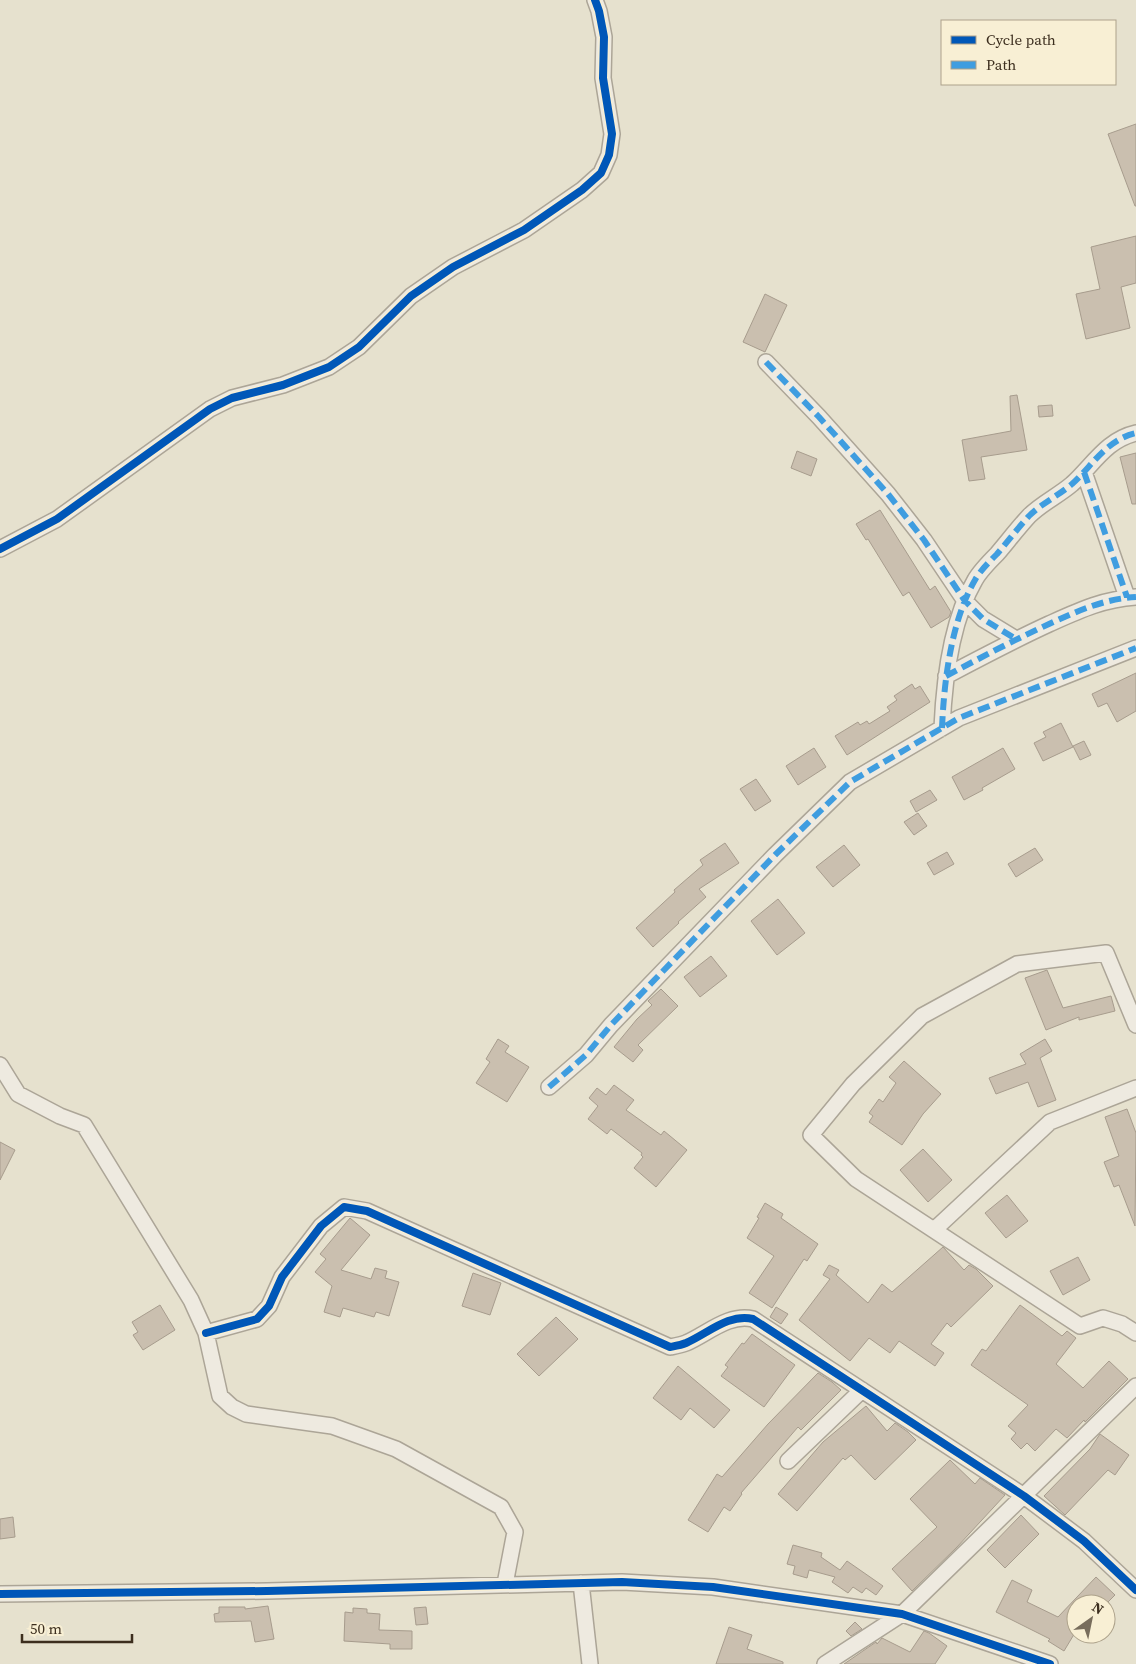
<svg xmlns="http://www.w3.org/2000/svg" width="1136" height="1664" viewBox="0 0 1136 1664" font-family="'Source Serif 4',serif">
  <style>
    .building { fill: #cabfaf; stroke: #a79c8d }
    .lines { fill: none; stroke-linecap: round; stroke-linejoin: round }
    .minor-casing { stroke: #aca597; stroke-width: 18 }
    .minor { stroke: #eeeae0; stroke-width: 15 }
    .quiet { stroke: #3f9de0; stroke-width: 6; stroke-dasharray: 12 6; stroke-linecap: butt }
    .cycleway-casing { stroke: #f8efd4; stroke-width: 11 }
    .cycleway { stroke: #0057b8; stroke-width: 8 }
  </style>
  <rect width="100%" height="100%" fill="#e6e1ce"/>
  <!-- building -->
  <path class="building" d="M 1136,124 L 1136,206 L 1135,206 L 1108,134 Z
    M 1136,236 L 1136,283 L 1121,287 L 1130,328 L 1086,339 L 1076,294 L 1100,289 L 1091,247 Z
    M 765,294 L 787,305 L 765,352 L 743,342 Z
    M 1017,395 L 1027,450 L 981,457 L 985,479 L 969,481 L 962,440 L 1011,431 L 1010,396 Z
    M 1052,405 L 1053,416 L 1039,417 L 1038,406 Z
    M 797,451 L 817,459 L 811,476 L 791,468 Z
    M 1136,453 L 1136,504 L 1132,504 L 1120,457 Z
    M 880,510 L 930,590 L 935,586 L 951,612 L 949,617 L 931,628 L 909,592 L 903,596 L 868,539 L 866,540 L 856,524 Z
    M 1136,673 L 1136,711 L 1117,722 L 1107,703 L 1098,707 L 1092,694 Z
    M 912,684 L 915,689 L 920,686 L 930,702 L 847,755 L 835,736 L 858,722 L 860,725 L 867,721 L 869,724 L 890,711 L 887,707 L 897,700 L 894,696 Z
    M 1061,723 L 1073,747 L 1043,761 L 1034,743 L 1046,737 L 1043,732 Z
    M 1084,741 L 1091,755 L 1080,760 L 1073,746 Z
    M 814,748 L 826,767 L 798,785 L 786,766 Z
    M 1003,748 L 1015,769 L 982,788 L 983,790 L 964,800 L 952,777 Z
    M 756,779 L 771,801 L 755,811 L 740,789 Z
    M 930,790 L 937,800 L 916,812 L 910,801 Z
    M 918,813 L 927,826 L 914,835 L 904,822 Z
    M 725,843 L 739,863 L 699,889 L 706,897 L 678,922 L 679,923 L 653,947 L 636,928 L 675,892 L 674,890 L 703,865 L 700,860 Z
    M 844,845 L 860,865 L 833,887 L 816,867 Z
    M 1035,848 L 1043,860 L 1016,877 L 1008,864 Z
    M 947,852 L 954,864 L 934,875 L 927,863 Z
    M 778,899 L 805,933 L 777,955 L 751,921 Z
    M 711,956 L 727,976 L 700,997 L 684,977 Z
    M 1047,970 L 1063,1008 L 1111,996 L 1115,1011 L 1079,1020 L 1079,1017 L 1046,1030 L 1025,978 Z
    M 661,989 L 678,1006 L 638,1045 L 643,1050 L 633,1062 L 614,1047 L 637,1019 L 652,1005 L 648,1001 Z
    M 498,1039 L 509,1046 L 505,1052 L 529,1067 L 507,1102 L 476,1083 L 490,1062 L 486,1059 Z
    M 1045,1039 L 1052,1051 L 1040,1058 L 1056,1100 L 1038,1107 L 1028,1082 L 996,1094 L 989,1078 L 1026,1064 L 1020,1054 Z
    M 904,1061 L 941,1094 L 923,1114 L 902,1145 L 869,1122 L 873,1116 L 869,1113 L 879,1099 L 883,1102 L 896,1083 L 889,1077 Z
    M 614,1085 L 634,1100 L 626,1110 L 661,1135 L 664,1131 L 687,1150 L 656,1187 L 634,1168 L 643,1157 L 641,1155 L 642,1153 L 611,1129 L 607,1134 L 588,1119 L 598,1106 L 589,1098 L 597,1088 L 606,1095 Z
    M 1127,1109 L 1136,1133 L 1135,1226 L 1119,1185 L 1114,1187 L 1104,1162 L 1119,1156 L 1105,1117 Z
    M 0,1142 L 15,1150 L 0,1180 Z
    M 923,1149 L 952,1180 L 928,1202 L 900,1170 Z
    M 1007,1195 L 1028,1221 L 1006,1238 L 985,1213 Z
    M 765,1203 L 783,1214 L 781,1218 L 818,1244 L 807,1261 L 804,1259 L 772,1308 L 749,1293 L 774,1256 L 747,1238 L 759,1218 L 757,1217 Z
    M 350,1218 L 370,1235 L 341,1270 L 371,1279 L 375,1268 L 387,1271 L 385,1278 L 399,1282 L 389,1316 L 376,1312 L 374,1317 L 343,1308 L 340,1317 L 324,1312 L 332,1286 L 315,1272 L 326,1259 L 320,1254 Z
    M 943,1247 L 964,1270 L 969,1265 L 976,1269 L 993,1286 L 951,1327 L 947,1323 L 931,1344 L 944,1353 L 935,1366 L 899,1341 L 890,1353 L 869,1338 L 850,1361 L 799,1320 L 830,1279 L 823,1275 L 829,1265 L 839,1270 L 836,1275 L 868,1303 L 882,1284 L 892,1292 Z
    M 1078,1257 L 1090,1280 L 1063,1295 L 1050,1271 Z
    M 473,1273 L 501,1283 L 490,1315 L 462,1306 Z
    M 160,1305 L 175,1330 L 143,1350 L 133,1335 L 138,1332 L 132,1322 Z
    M 1020,1305 L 1062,1336 L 1067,1331 L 1076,1338 L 1056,1364 L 1083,1388 L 1109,1361 L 1128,1379 L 1085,1422 L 1084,1420 L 1067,1438 L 1056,1429 L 1035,1451 L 1027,1443 L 1021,1449 L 1011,1439 L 1016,1433 L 1008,1426 L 1028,1405 L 971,1365 L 982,1349 L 986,1351 Z
    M 776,1307 L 788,1314 L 781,1324 L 770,1317 Z
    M 556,1317 L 578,1339 L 539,1376 L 517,1354 Z
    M 752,1334 L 795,1365 L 764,1407 L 721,1376 L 728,1367 L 725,1365 L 742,1343 L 744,1344 Z
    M 678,1366 L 730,1410 L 714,1428 L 690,1408 L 681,1420 L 653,1398 Z
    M 818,1373 L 832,1382 L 841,1390 L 801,1430 L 798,1427 L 741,1493 L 742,1494 L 730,1511 L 724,1507 L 708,1532 L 688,1520 L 717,1474 L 722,1477 L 768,1424 Z
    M 866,1406 L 887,1431 L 895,1423 L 908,1432 L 916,1440 L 875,1480 L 851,1455 L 845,1460 L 843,1458 L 797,1511 L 778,1494 L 823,1442 Z
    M 1100,1434 L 1129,1455 L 1115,1475 L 1108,1470 L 1065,1515 L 1044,1496 L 1090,1449 Z
    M 950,1460 L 975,1484 L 980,1478 L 1005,1495 L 957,1547 L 912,1591 L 892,1569 L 937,1527 L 910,1499 Z
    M 1021,1515 L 1039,1534 L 1005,1568 L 987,1550 Z
    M 13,1517 L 15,1537 L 0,1539 L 0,1519 Z
    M 793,1545 L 822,1553 L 821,1557 L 840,1570 L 847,1561 L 883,1586 L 876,1595 L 866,1588 L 862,1593 L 853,1587 L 848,1593 L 832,1582 L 835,1577 L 809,1570 L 807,1578 L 793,1574 L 795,1566 L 787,1564 Z
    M 1096,1577 L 1115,1595 L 1106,1604 L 1076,1604 L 1076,1631 L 1064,1651 L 1048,1641 L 1050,1639 L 996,1612 L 1012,1580 L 1032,1590 L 1027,1602 L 1058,1617 Z
    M 268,1606 L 274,1639 L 255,1642 L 251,1621 L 215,1622 L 214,1614 L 219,1613 L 219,1607 L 245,1607 L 245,1609 Z
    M 426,1607 L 428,1624 L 416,1625 L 414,1608 Z
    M 353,1608 L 367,1609 L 367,1613 L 380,1614 L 379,1630 L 412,1631 L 412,1649 L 390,1649 L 390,1644 L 344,1641 L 345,1612 L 353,1613 Z
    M 855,1622 L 862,1629 L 851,1636 L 846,1631 Z
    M 729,1627 L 752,1635 L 747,1649 L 783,1662 L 783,1664 L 716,1664 Z
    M 924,1631 L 929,1633 L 947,1646 L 935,1664 L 844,1664 L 876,1642 L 877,1644 L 882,1638 L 910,1652 Z"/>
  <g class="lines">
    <!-- minor casing -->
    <g class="minor-casing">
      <path id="minor" d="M 766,362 L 819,417 L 888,494 L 924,540 L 965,601 L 983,619 L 1016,639
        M 1084,472 L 1127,597
        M 0,549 L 57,519 L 210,409 L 232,398 L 283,385 L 329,367 L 359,347 L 411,296 L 453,267 L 524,230 L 582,190 L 601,173 L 609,155 L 612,134 L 603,78 L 604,37 L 599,11 L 595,0
        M 946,676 C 980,658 1014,640 1049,624 C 1078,611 1103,599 1136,597
        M 942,728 C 944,682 951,621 975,580 C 980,571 989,562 997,554 C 1008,541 1018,528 1029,516 C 1042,503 1058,496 1072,484 C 1093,465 1106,440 1136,433
        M 1136,1025 L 1106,953 L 1017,964 L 922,1016 L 853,1084 L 811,1135 L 856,1179 L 1080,1326 L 1103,1318 L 1122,1324 L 1136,1333
        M 0,1065 L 18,1094 L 60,1116 L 84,1125 L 191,1300 L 206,1333 L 220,1396 L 232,1407 L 246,1414 L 332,1426 L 396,1449 L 501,1507 L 515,1532 L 505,1584
        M 549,1087 L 586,1055 L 611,1025 L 775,855 L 850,782 L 959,718 L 1136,648
        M 934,1230 L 1050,1122 L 1136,1088
        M 206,1333 L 257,1319 L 269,1306 L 282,1277 L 321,1226 L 344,1207 L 367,1211 L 670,1347 C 675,1346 681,1345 686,1343 C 707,1334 729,1313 753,1319 L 1024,1496 L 1084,1541 L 1136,1590
        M 788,1461 L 862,1390
        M 581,1583 L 590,1664
        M 0,1594 L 267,1591 L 622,1582 L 713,1587 L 902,1614 L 1050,1664
        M 825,1664 L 902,1614 L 1136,1386"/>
    </g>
    <!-- minor -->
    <use href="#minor" class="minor"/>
    <!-- quiet -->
    <path class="quiet" d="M 766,362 L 819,417 L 888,494 L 924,540 L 965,601 L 983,619 L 1016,639
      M 1084,472 L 1127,597
      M 946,676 C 980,658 1014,640 1049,624 C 1078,611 1103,599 1136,597
      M 942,728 C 944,682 951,621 975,580 C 980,571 989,562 997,554 C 1008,541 1018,528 1029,516 C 1042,503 1058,496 1072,484 C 1093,465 1106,440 1136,433
      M 549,1087 L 586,1055 L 611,1025 L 775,855 L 850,782 L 959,718 L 1136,648"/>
    <!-- cycleway casing -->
    <g class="cycleway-casing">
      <path id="cycleway" d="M 0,549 L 57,519 L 210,409 L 232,398 L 283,385 L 329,367 L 359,347 L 411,296 L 453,267 L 524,230 L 582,190 L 601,173 L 609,155 L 612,134 L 603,78 L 604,37 L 599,11 L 595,0
        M 206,1333 L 257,1319 L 269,1306 L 282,1277 L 321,1226 L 344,1207 L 367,1211 L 670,1347 C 675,1346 681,1345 686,1343 C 707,1334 729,1313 753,1319 L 1024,1496 L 1084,1541 L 1136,1590
        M 0,1594 L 267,1591 L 622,1582 L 713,1587 L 902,1614 L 1050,1664"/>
    </g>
    <!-- cycleway -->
    <use href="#cycleway" class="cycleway"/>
  </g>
  <!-- legend -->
  <rect x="941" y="20" width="175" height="65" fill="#f8efd4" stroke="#ada28b"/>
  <rect x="951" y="36" width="25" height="8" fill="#0057b8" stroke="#ada28b"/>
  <text x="986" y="45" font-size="15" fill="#3c2e1e">Cycle path</text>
  <rect x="951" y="61" width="25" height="8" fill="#3f9de0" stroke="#ada28b"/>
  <text x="986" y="70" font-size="15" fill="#3c2e1e">Path</text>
  <!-- north arrow -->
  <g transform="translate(1091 1619) rotate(33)"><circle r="24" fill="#f8efd4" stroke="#ada28b"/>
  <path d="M0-4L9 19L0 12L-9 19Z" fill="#786d5c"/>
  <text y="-8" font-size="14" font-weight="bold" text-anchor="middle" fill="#3c2e1e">N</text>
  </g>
  <!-- scale -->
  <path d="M22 1634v8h110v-8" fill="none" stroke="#3c2e1e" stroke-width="2.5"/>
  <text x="30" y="1634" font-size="15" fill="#3c2e1e" stroke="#f8efd4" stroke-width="4" paint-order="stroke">50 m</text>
</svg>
